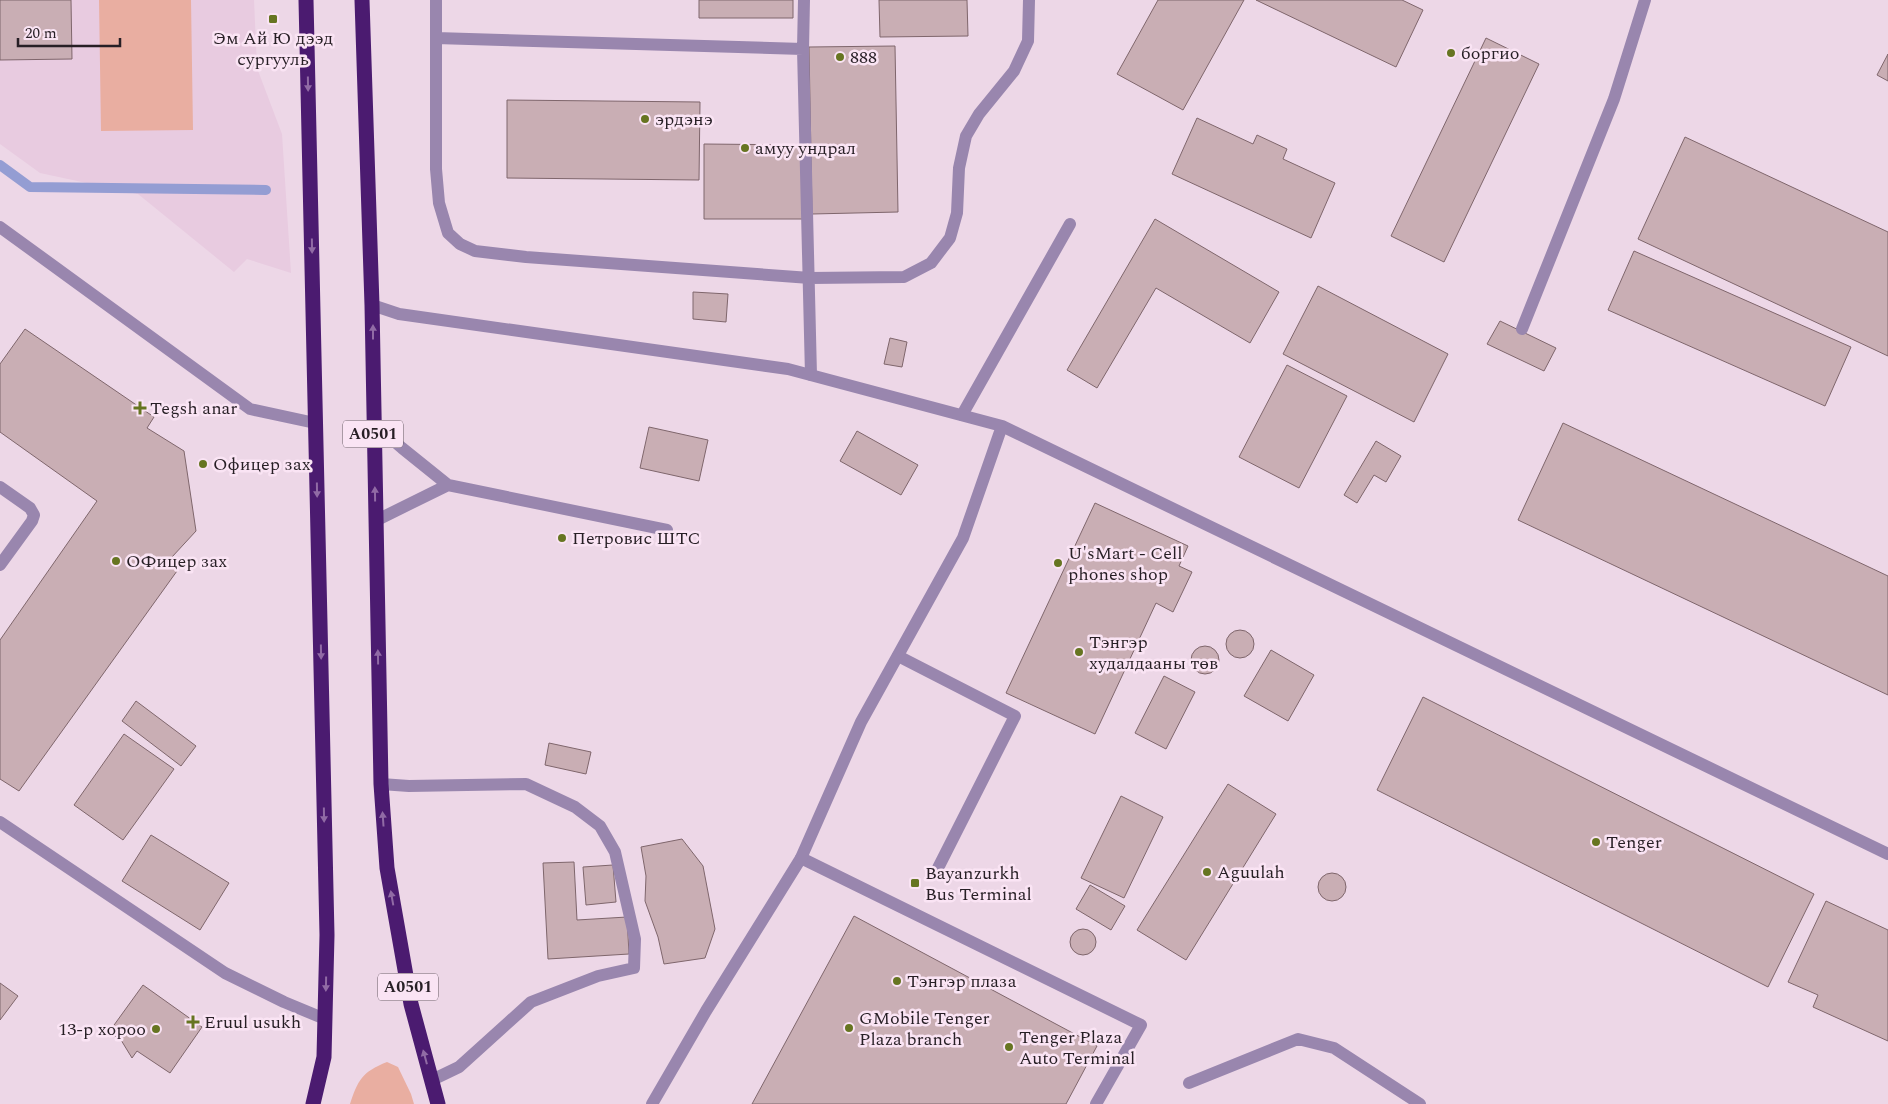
<svg xmlns="http://www.w3.org/2000/svg" width="1888" height="1104" viewBox="0 0 1888 1104" font-family="Spectral,serif">
  <style>
    .built { fill: #e8cbe0 }
    .green { fill: #e9aea1 }
    .lines { fill: none; stroke-linecap: round; stroke-linejoin: round }
    .stream { stroke: #949dd3; stroke-width: 10 }
    .building { fill: #c9aeb4; stroke: #7f666c }
    .lane { stroke: #9986ae; stroke-width: 12 }
    .street { stroke: #9986ae; stroke-width: 12 }
    .highway { stroke: #4b1b70; stroke-width: 15 }
    .oneway { fill: #916ba5 }
    .poi-dot { fill: #667521; stroke: #fae4f4; stroke-width: 2 }
    .labels { text-anchor: middle; dominant-baseline: central; stroke-width: 5; stroke-linejoin: round; paint-order: stroke }
    .shield { fill: #fae4f4; stroke: #665a63; stroke-width: 1 }
    .shield-label { font-size: 16px; font-weight: bold; fill: #271f25 }
    .poi-label { font-size: 18px; fill: #271f25; stroke: #fae4f4; text-anchor: start }
  </style>
  <rect width="100%" height="100%" fill="#edd7e7"/>
  <!-- built -->
  <path class="built" d="M 0,0 L 254,0 L 257,68 L 282,134 L 291,273 L 247,259 L 234,272 L 138,194 L 40,173 L 0,144 Z"/>
  <!-- green -->
  <path class="green" d="M 99,0 L 191,0 L 193,130 L 101,131 Z
    M 387,1062 L 398,1067 L 411,1094 L 414,1104 L 350,1104 C 358,1080 362,1072 387,1062 Z"/>
  <g class="lines">
    <!-- stream -->
    <path class="stream" d="M 0,165 L 30,187 L 266,190"/>
  </g>
  <!-- building -->
  <path class="building" d="M 0,0 L 71,0 L 72,59 L 0,60 Z
    M 699,0 L 793,0 L 793,18 L 699,18 Z
    M 879,0 L 967,0 L 968,36 L 880,37 Z
    M 1158,0 L 1244,0 L 1183,110 L 1117,74 Z
    M 1256,0 L 1402,0 L 1423,10 L 1396,67 Z
    M 1486,38 L 1539,64 L 1444,262 L 1391,236 Z
    M 895,46 L 898,212 L 812,214 L 809,47 Z
    M 1888,54 L 1888,81 L 1877,75 Z
    M 507,100 L 700,102 L 699,180 L 507,178 Z
    M 1197,118 L 1253,144 L 1257,135 L 1287,149 L 1283,159 L 1335,183 L 1311,238 L 1172,174 Z
    M 1685,137 L 1888,232 L 1888,356 L 1638,239 Z
    M 704,144 L 805,145 L 805,219 L 704,219 Z
    M 1155,219 L 1279,292 L 1250,343 L 1156,288 L 1097,388 L 1067,370 Z
    M 1634,251 L 1851,347 L 1825,406 L 1608,310 Z
    M 1318,286 L 1448,354 L 1414,422 L 1283,354 Z
    M 693,292 L 728,294 L 726,322 L 693,319 Z
    M 1500,321 L 1556,348 L 1544,371 L 1487,344 Z
    M 25,329 L 154,417 L 147,428 L 184,451 L 196,531 L 172,557 L 182,564 L 19,791 L 0,779 L 0,640 L 97,501 L 0,432 L 0,364 Z
    M 890,338 L 907,342 L 902,367 L 884,364 Z
    M 1287,365 L 1347,396 L 1299,488 L 1239,457 Z
    M 1563,423 L 1888,576 L 1888,695 L 1518,520 Z
    M 649,427 L 708,440 L 699,481 L 640,468 Z
    M 857,431 L 918,465 L 901,495 L 840,461 Z
    M 1376,441 L 1401,456 L 1386,482 L 1374,475 L 1357,503 L 1344,495 Z
    M 1095,503 L 1188,546 L 1179,566 L 1192,572 L 1173,612 L 1156,603 L 1095,734 L 1006,693 Z
    M1226 644a14 14 0 1 1 28 0a14 14 0 1 1-28 0Z
    M1191 660a14 14 0 1 1 28 0a14 14 0 1 1-28 0Z
    M 1271,650 L 1314,675 L 1288,721 L 1244,696 Z
    M 1164,676 L 1195,692 L 1166,749 L 1135,733 Z
    M 1423,697 L 1814,894 L 1768,987 L 1377,790 Z
    M 136,701 L 196,746 L 181,766 L 122,721 Z
    M 124,734 L 174,769 L 123,840 L 74,805 Z
    M 549,743 L 591,752 L 586,774 L 545,765 Z
    M 1228,784 L 1276,814 L 1186,960 L 1137,930 Z
    M 1121,796 L 1163,817 L 1124,898 L 1081,878 Z
    M 151,835 L 229,883 L 200,930 L 122,881 Z
    M 682,839 L 703,866 L 715,929 L 705,958 L 664,964 L 658,937 L 645,901 L 646,876 L 641,847 Z
    M 574,862 L 577,920 L 627,917 L 629,954 L 548,959 L 543,863 Z
    M 613,865 L 616,902 L 586,905 L 583,867 Z
    M1318 887a14 14 0 1 1 28 0a14 14 0 1 1-28 0Z
    M 1090,885 L 1125,906 L 1111,930 L 1076,909 Z
    M 1826,901 L 1888,930 L 1888,1041 L 1813,1007 L 1818,995 L 1788,982 Z
    M 854,916 L 1097,1046 L 1066,1104 L 752,1104 Z
    M1070 942a13 13 0 1 1 26 0a13 13 0 1 1-26 0Z
    M 0,983 L 18,996 L 0,1020 Z
    M 143,985 L 202,1027 L 170,1073 L 137,1051 L 132,1058 L 121,1040 L 109,1032 Z"/>
  <g class="lines">
    <!-- lane -->
    <path class="lane" d="M 436,0 L 436,169 L 439,203 L 448,233 L 460,244 L 475,251 L 526,257 L 810,278 L 904,277 L 931,263 L 950,238 L 957,213 L 959,168 L 966,136 L 979,114 L 1014,71 L 1028,41 L 1029,0
      M 804,0 L 803,49 L 811,375
      M 436,38 L 803,49
      M 962,415 L 1070,224
      M 373,423 L 402,448 L 448,485 L 667,530
      M 0,487 L 30,508 L 34,515 L 32,521 L 0,565
      M 375,521 L 448,485
      M 898,656 L 1015,716 L 937,870
      M 381,784 L 409,786 L 526,784 L 575,807 L 600,826 L 615,852 L 635,939 L 634,968 L 598,976 L 531,1002 L 459,1067 L 432,1080
      M 801,858 L 1141,1025 L 1096,1104
      M 1189,1083 L 1298,1039 L 1334,1048 L 1420,1104"/>
    <!-- street -->
    <path class="street" d="M 0,227 L 250,409 L 315,423
      M 372,305 L 399,314 L 788,369 L 1002,426 L 1888,854
      M 1522,329 L 1614,99 L 1645,0
      M 0,822 L 225,973 L 284,1002 L 325,1019
      M 652,1104 L 706,1011 L 801,858 L 861,722 L 963,538 L 1002,426"/>
    <!-- highway -->
    <path class="highway" d="M 306,0 L 327,935 L 324,1057 L 313,1104
      M 362,0 L 372,305 L 381,784 L 387,868 L 411,1004 L 438,1104"/>
  </g>
  <!-- one-way arrows -->
  <defs><path id="oneway-solid" d="M-6-.8H1V-3.2L6.5 0L1 3.2V.8H-6Z" transform="scale(1.25)"/></defs>
  <g class="oneway">
    <use href="#oneway-solid" transform="translate(308 84) rotate(89)"/>
    <use href="#oneway-solid" transform="translate(312 246) rotate(89)"/>
    <use href="#oneway-solid" transform="translate(373 332) rotate(-90)"/>
    <use href="#oneway-solid" transform="translate(317 490) rotate(89)"/>
    <use href="#oneway-solid" transform="translate(375 494) rotate(-91)"/>
    <use href="#oneway-solid" transform="translate(321 652) rotate(89)"/>
    <use href="#oneway-solid" transform="translate(378 657) rotate(-91)"/>
    <use href="#oneway-solid" transform="translate(324 815) rotate(89)"/>
    <use href="#oneway-solid" transform="translate(383 819) rotate(-94)"/>
    <use href="#oneway-solid" transform="translate(392 898) rotate(-100)"/>
    <use href="#oneway-solid" transform="translate(326 984) rotate(91)"/>
    <use href="#oneway-solid" transform="translate(425 1057) rotate(-105)"/>
  </g>
  <!-- markers -->
  <g class="poi-dot">
    <rect x="268" y="14" width="10" height="10" rx="2.5"/>
    <circle cx="1451" cy="53" r="5"/>
    <circle cx="840" cy="57" r="5"/>
    <circle cx="645" cy="119" r="5"/>
    <circle cx="745" cy="148" r="5"/>
    <path d="M137.5 400.5h5v5h5v5h-5v5h-5v-5h-5v-5h5z"/>
    <circle cx="203" cy="464" r="5"/>
    <circle cx="562" cy="538" r="5"/>
    <circle cx="116" cy="561" r="5"/>
    <circle cx="1058" cy="563" r="5"/>
    <circle cx="1079" cy="652" r="5"/>
    <circle cx="1596" cy="842" r="5"/>
    <circle cx="1207" cy="872" r="5"/>
    <rect x="910" y="878" width="10" height="10" rx="2.5"/>
    <circle cx="897" cy="981" r="5"/>
    <path d="M190.5 1014.5h5v5h5v5h-5v5h-5v-5h-5v-5h5z"/>
    <circle cx="849" cy="1028" r="5"/>
    <circle cx="156" cy="1029" r="5"/>
    <circle cx="1009" cy="1047" r="5"/>
  </g>
  <g class="labels">
    <!-- shield labels -->
    <g class="shield">
      <rect x="343" y="420.5" width="60" height="27" rx="4"/>
      <rect x="378" y="973.5" width="60" height="27" rx="4"/>
    </g>
    <g class="shield-label">
      <text x="373" y="434">A0501</text>
      <text x="408" y="987">A0501</text>
    </g>
    <!-- poi labels -->
    <g class="poi-label">
      <text x="273" y="38" text-anchor="middle">Эм Ай Ю дээд<tspan x="273" dy="21">сургууль</tspan></text>
      <text x="1461" y="53">боргио</text>
      <text x="850" y="57">888</text>
      <text x="655" y="119">эрдэнэ</text>
      <text x="755" y="148">амуу ундрал</text>
      <text x="150" y="408">Tegsh anar</text>
      <text x="213" y="464">Офицер зах</text>
      <text x="572" y="538">Петровис ШТС</text>
      <text x="1068" y="553">U'sMart - Cell<tspan x="1068" dy="21">phones shop</tspan></text>
      <text x="126" y="561">ОФицер зах</text>
      <text x="1089" y="642">Тэнгэр<tspan x="1089" dy="21">худалдааны төв</tspan></text>
      <text x="1606" y="842">Tenger</text>
      <text x="1217" y="872">Aguulah</text>
      <text x="925" y="873">Bayanzurkh<tspan x="925" dy="21">Bus Terminal</tspan></text>
      <text x="907" y="981">Тэнгэр плаза</text>
      <text x="859" y="1018">GMobile Tenger<tspan x="859" dy="21">Plaza branch</tspan></text>
      <text x="204" y="1022">Eruul usukh</text>
      <text x="146" y="1029" text-anchor="end">13-р хороо</text>
      <text x="1019" y="1037">Tenger Plaza<tspan x="1019" dy="21">Auto Terminal</tspan></text>
    </g>
  </g>
  <!-- scale -->
  <path d="M18 38v8h102v-8" fill="none" stroke="#271f25" stroke-width="2.5"/>
  <text x="25" y="38" font-size="15" fill="#271f25" stroke="#fae4f4" stroke-width="4" paint-order="stroke">20 m</text>
</svg>
